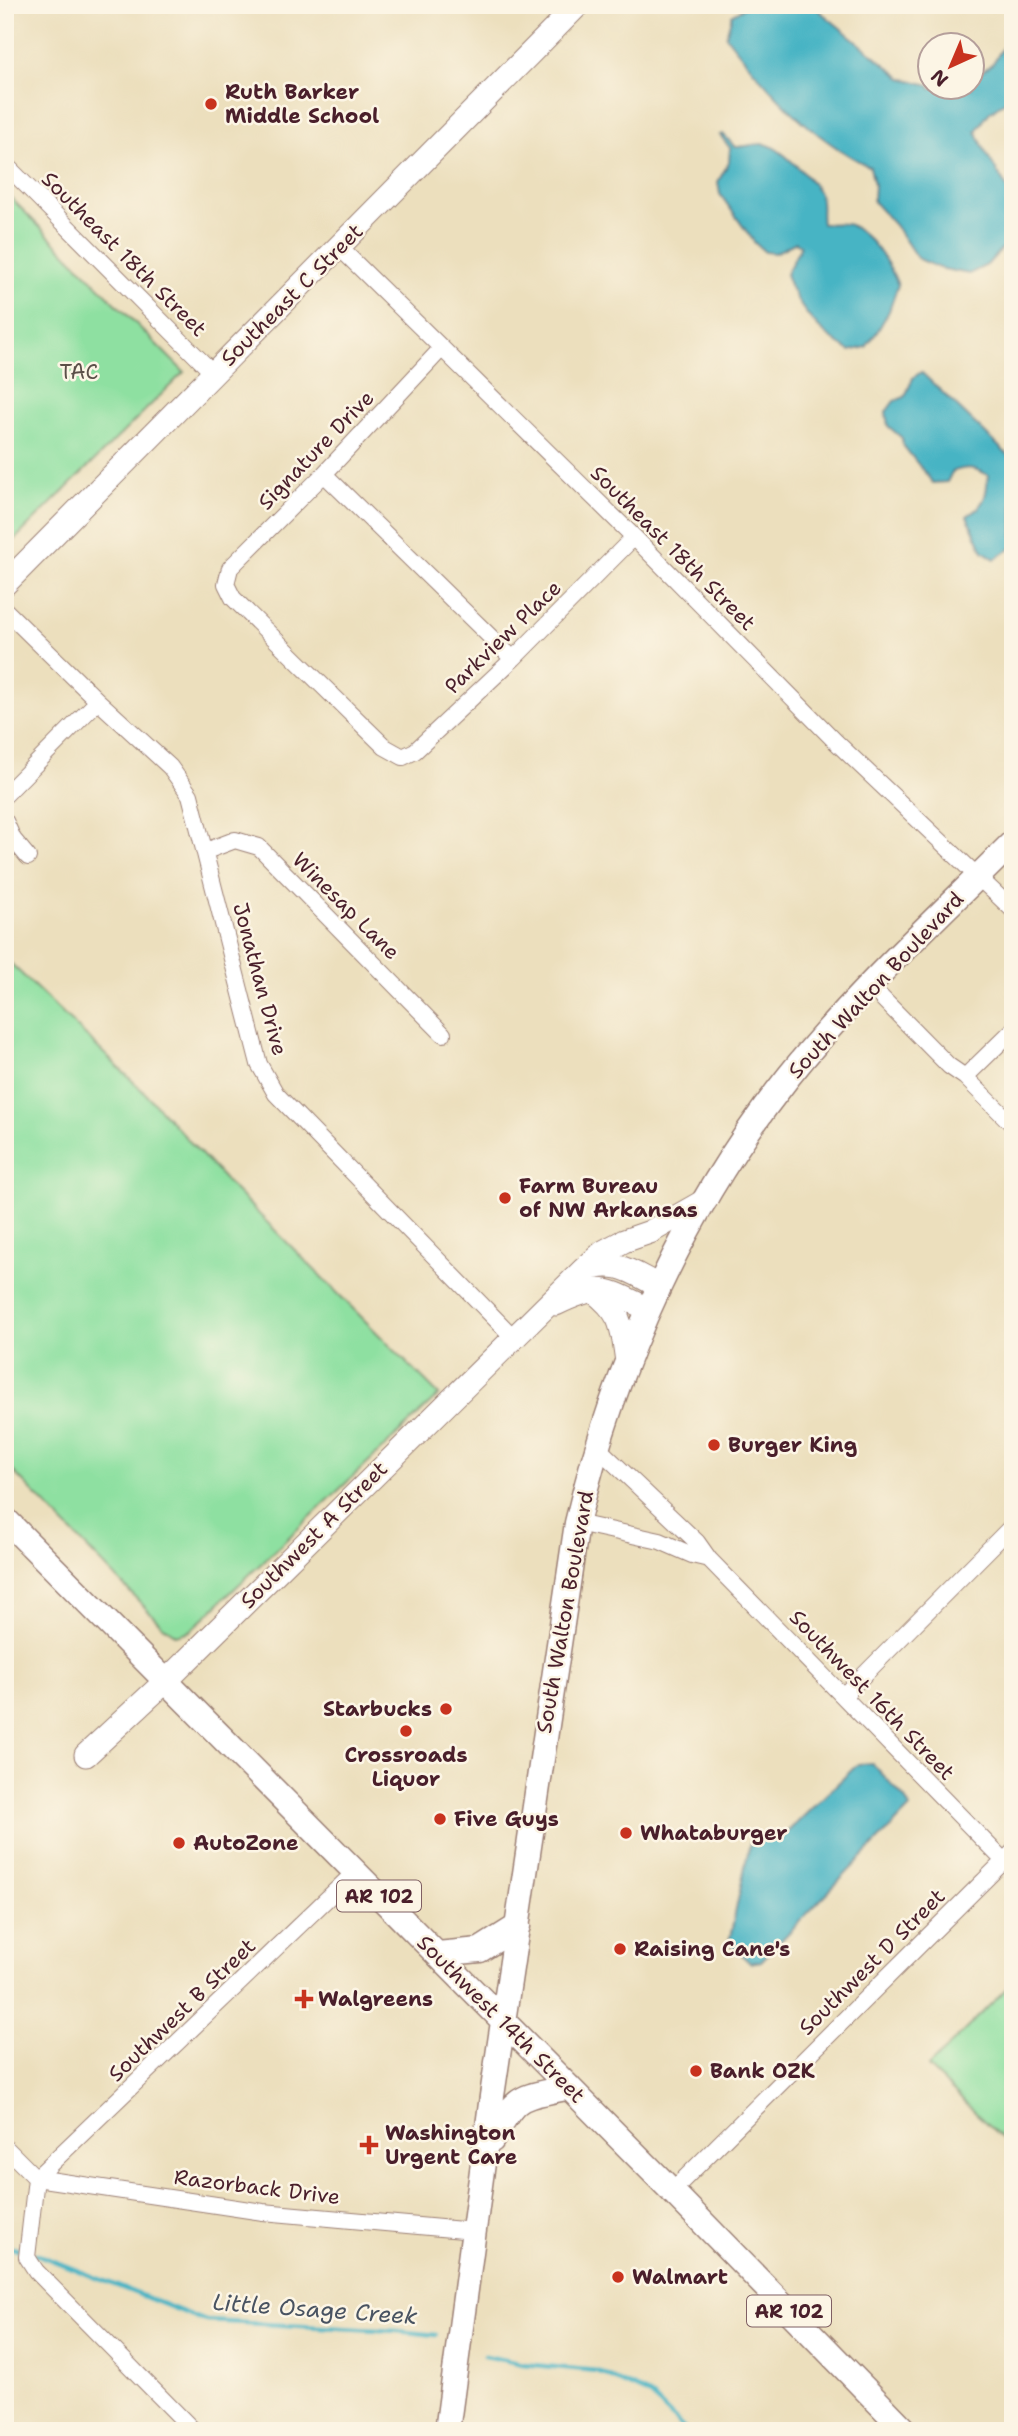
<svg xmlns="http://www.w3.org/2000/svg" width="1018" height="2436" viewBox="0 0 1018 2436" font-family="'Shantell Sans',sans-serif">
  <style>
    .green { fill: #8ee0a1; stroke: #6c8066; stroke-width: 2 }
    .water { fill: #47b4c4; stroke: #486a78; stroke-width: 2 }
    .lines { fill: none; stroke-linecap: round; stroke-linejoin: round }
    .stream { stroke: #47b4c4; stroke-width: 4.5 }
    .street-casing { stroke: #9b7f74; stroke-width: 18 }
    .secondary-casing { stroke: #9b7f74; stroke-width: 25 }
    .primary-casing { stroke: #9b7f74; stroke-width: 27 }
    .street { stroke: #fff; stroke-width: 16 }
    .secondary { stroke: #fff; stroke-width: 23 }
    .primary { stroke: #fff; stroke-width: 24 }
    .poi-dot { fill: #c8321e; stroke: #fcf5e5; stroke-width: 2.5 }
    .labels { text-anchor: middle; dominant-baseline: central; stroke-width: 5; stroke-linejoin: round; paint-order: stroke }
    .shield { fill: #fcf5e5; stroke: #7f5f63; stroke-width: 2 }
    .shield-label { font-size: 19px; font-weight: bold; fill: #4a1f2b }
    .poi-label { font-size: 21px; font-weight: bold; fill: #4a1f2b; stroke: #fcf5e5; text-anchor: start }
    .street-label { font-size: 21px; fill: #4a1f2b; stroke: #fcf5e5 }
    .park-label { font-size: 21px; fill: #5b4f48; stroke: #fcf5e5 }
    .water-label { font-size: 23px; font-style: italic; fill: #495361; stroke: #fcf5e5 }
  </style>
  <rect width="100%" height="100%" fill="#fcf5e5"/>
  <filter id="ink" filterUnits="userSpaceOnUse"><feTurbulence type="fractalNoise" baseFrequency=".0143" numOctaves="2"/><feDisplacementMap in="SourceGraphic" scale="14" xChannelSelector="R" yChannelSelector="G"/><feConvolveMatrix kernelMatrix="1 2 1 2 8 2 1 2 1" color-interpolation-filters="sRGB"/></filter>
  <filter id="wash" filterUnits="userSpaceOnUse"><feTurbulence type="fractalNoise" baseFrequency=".00686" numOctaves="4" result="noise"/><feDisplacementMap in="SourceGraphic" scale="28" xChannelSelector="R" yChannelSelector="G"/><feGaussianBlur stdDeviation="1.57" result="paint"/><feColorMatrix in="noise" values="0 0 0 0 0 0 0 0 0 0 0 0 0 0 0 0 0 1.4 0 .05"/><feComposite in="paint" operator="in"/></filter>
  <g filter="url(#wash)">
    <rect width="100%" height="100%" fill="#ecdfbd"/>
    <!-- green -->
    <path class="green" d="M 5,192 L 184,372 L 5,549 Z
      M 5,958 L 146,1094 L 224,1179 L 439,1395 L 190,1631 L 176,1635 L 162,1625 L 5,1463 Z
      M 1013,1982 L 1013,2149 L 928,2067 Z"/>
    <!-- water -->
    <path class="water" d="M 748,5 L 812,5 L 902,78 L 930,85 L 930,88 L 972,88 L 973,79 L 993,63 L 1007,41 L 1013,47 L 1013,95 L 989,113 L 976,131 L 986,153 L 1013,198 L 1013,236 L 987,265 L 969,274 L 939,268 L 917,258 L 895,225 L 873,201 L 874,184 L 870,167 C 809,137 767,89 726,36 L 732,15 Z
      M 723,134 L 735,147 C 744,147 754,144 763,144 C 778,144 815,182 820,196 C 823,204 820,215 822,224 C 830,224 843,222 850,225 C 872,236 889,263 898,285 L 889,311 L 877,332 L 866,347 L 850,351 C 819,333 797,309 786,274 L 801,246 L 796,242 L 775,253 L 765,252 L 755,243 L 720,194 L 718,182 L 729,162 L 730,148 L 720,135 Z
      M 921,372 L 1013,460 L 1013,547 L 995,559 L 983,551 L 967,516 C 985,506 987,495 988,475 C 974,467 966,466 952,472 L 947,482 L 933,483 L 903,445 L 902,438 L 888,426 L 886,412 L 894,401 L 905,397 L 913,378 Z
      M 872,1763 L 905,1799 L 910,1808 L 761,1961 L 750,1963 L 729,1943 L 751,1838 L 770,1840 L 781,1838 L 858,1764 Z"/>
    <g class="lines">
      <!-- stream -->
      <path class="stream" d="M 5,2247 L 17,2249
        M 36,2254 L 206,2321 L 398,2331 L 436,2335
        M 485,2356 L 523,2364 L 597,2371 L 651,2396 L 686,2431"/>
    </g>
  </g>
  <g filter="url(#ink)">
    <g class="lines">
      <!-- street casing -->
      <g class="street-casing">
        <path id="street" d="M 5,164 L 214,374
          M 339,247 L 634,537 L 836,742 L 1013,910
          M 442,348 L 324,474 L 230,568 L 226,584 L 233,598 L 385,747 L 403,757 L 415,751 L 513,659 L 634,537
          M 324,474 L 513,659
          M 5,610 L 98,701 L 170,767 L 190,795 L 259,1064 L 276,1094 L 514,1338
          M 5,795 L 98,701
          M 5,821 L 13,839 L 28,857
          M 206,851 L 235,840 L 259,847 L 443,1034
          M 869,985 L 949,1066 L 965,1077 L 1013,1125
          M 965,1077 L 1013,1030
          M 598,1448 L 697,1542 L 709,1559 L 1004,1861
          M 577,1523 L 660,1541 L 692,1555 L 709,1559
          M 843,1696 L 1013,1525
          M 5,2147 L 36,2178 L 27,2257 L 36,2271 L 194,2431
          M 36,2178 L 355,1872
          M 36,2178 L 263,2212 L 474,2231
          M 672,2191 L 1013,1852"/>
      </g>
      <!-- secondary casing -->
      <g class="secondary-casing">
        <path id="secondary" d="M 5,584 L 578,5
          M 585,1268 L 603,1252 L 624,1241 L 650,1232 L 706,1200
          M 592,1290 C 622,1313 622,1325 627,1362
          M 556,1304 C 602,1282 604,1288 648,1309
          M 86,1755 L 166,1681 L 584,1269 C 621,1261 627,1270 659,1286"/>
      </g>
      <!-- primary casing -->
      <g class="primary-casing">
        <path id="primary" d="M 5,1519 L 672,2191 L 906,2431
          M 437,1954 L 480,1950 L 518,1926
          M 492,2140 C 518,2092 519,2099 569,2087
          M 447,2431 L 492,2096 L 577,1523 C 615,1362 686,1206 789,1076 C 856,992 937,918 1013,842"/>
      </g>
      <!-- street -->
      <use href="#street" class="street"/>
      <!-- secondary -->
      <use href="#secondary" class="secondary"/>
      <!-- primary -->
      <use href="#primary" class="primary"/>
    </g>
  </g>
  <!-- markers -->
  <g class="poi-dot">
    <circle cx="211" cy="104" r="7"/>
    <circle cx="505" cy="1198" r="7"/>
    <circle cx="714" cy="1445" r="7"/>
    <circle cx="446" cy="1709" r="7"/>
    <circle cx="406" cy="1731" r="7"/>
    <circle cx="440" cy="1819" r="7"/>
    <circle cx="626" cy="1833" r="7"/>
    <circle cx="179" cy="1843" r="7"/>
    <circle cx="620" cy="1949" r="7"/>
    <path d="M300.5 1988.5h7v7h7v7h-7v7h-7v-7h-7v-7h7z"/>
    <circle cx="696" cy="2071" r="7"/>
    <path d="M365.5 2134.5h7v7h7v7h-7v7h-7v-7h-7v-7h7z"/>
    <circle cx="618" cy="2277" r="7"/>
  </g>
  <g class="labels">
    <!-- shield labels -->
    <g class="shield">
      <rect x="337" y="1880.5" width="84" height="31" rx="5"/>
      <rect x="747" y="2295.5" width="84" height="31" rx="5"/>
    </g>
    <g class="shield-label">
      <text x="379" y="1896">AR 102</text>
      <text x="789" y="2311">AR 102</text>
    </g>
    <!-- poi labels -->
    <g class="poi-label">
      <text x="225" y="92">Ruth Barker<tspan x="225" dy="24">Middle School</tspan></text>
      <text x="519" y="1186">Farm Bureau<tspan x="519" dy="24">of NW Arkansas</tspan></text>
      <text x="728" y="1445">Burger King</text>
      <text x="432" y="1709" text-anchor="end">Starbucks</text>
      <text x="406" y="1755" text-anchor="middle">Crossroads<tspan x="406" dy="24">Liquor</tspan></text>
      <text x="454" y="1819">Five Guys</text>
      <text x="640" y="1833">Whataburger</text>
      <text x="193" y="1843">AutoZone</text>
      <text x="634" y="1949">Raising Cane's</text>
      <text x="318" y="1999">Walgreens</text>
      <text x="710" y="2071">Bank OZK</text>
      <text x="385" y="2133">Washington<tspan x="385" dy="24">Urgent Care</tspan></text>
      <text x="632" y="2277">Walmart</text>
    </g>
    <!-- street labels -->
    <g class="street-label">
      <text transform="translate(124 254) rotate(45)">Southeast 18th Street</text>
      <text transform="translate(292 295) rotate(-45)">Southeast C Street</text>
      <text transform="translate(316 450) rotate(-46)">Signature Drive</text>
      <text transform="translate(673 548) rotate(45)">Southeast 18th Street</text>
      <text transform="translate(503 637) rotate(-44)">Parkview Place</text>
      <text transform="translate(346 906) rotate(45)">Winesap Lane</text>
      <text transform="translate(260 979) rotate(75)">Jonathan Drive</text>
      <text transform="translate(876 985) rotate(-47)">South Walton Boulevard</text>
      <text transform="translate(314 1535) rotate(-45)">Southwest A Street</text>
      <text transform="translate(565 1612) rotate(-80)">South Walton Boulevard</text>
      <text transform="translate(872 1695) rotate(46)">Southwest 16th Street</text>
      <text transform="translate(872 1962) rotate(-45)">Southwest D Street</text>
      <text transform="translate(182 2010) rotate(-44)">Southwest B Street</text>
      <text transform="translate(501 2019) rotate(45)">Southwest 14th Street</text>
      <text transform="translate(257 2187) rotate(7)">Razorback Drive</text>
    </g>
    <!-- park labels -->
    <g class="park-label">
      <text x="79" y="372">TAC</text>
    </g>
    <!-- water labels -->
    <g class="water-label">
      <text transform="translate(315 2309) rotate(4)">Little Osage Creek</text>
    </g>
  </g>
  <!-- margin -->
  <rect width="1018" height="2436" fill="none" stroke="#fcf5e5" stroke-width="28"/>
  <!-- north arrow -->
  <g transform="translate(951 66) rotate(224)"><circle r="33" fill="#fcf5e5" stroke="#b59f9b" stroke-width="2"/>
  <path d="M0-5L12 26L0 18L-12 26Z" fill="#c8321e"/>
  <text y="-10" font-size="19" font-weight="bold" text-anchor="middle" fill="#4a1f2b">N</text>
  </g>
</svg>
